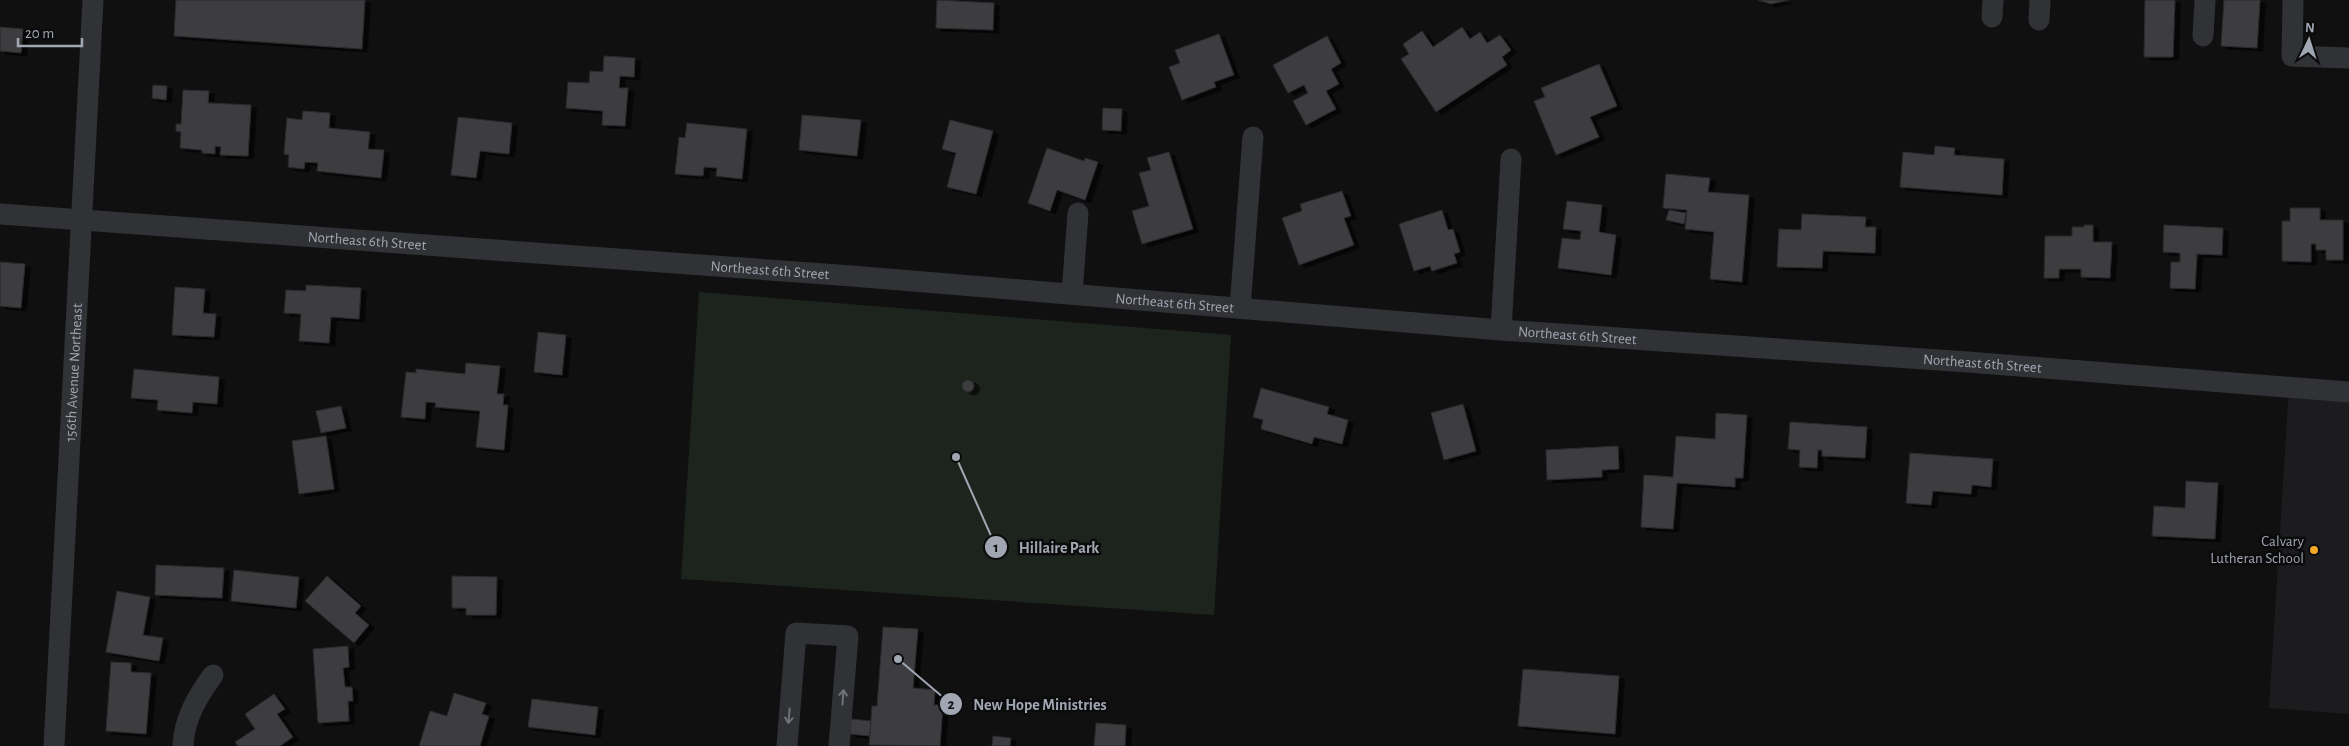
<svg xmlns="http://www.w3.org/2000/svg" width="2349" height="746" viewBox="0 0 2349 746" font-family="'Alegreya Sans',sans-serif">
  <style>
    .built { fill: #1c1c1e }
    .green { fill: #1c241d }
    .building { fill: #3c3d41; stroke: #2a2a2d; filter: url(#shadow) }
    .lines { fill: none; stroke-linecap: round; stroke-linejoin: round }
    .minor { stroke: #313236; stroke-width: 21 }
    .oneway { stroke: #6e727a }
    .poi-dot { fill: #f4a825; stroke: #0b0b0c; stroke-width: 2 }
    .labels { text-anchor: middle; dominant-baseline: central; stroke-width: 5; stroke-linejoin: round; paint-order: stroke }
    .street-label { font-size: 15px; fill: #a0a6b2; stroke: #0b0b0c }
    .poi-label { font-size: 15px; fill: #a0a6b2; stroke: #0b0b0c; text-anchor: end }
    .leader { fill: none; stroke: #a0a6b2; stroke-width: 2 }
    .callout-dot { fill: #a0a6b2; stroke: #0b0b0c; stroke-width: 2 }
    .mark-label { font-size: 15px; text-anchor: middle; font-weight: bold; fill: #111 }
    .callout-label { font-size: 16px; text-anchor: middle; font-weight: bold; fill: #a0a6b2; stroke: #0b0b0c; stroke-width: 5; stroke-linejoin: round; paint-order: stroke }
  </style>
  <defs>
    <filter id="shadow"><feDropShadow dx="5.5" dy="3" stdDeviation="0" flood-color="#0009"/></filter>
  </defs>
  <rect width="100%" height="100%" fill="#101011"/>
  <!-- built -->
  <path class="built" d="M 2289,387 L 2349,392 L 2349,714 L 2269,708 Z"/>
  <!-- green -->
  <path class="green" d="M 699,292 L 1231,335 L 1214,615 L 681,579 Z"/>
  <!-- building -->
  <path class="building" d="M 176,0 L 365,0 L 362,49 L 174,36 Z
    M 937,0 L 994,3 L 993,30 L 936,28 Z
    M 1758,0 L 1788,0 L 1771,4 Z
    M 2145,0 L 2175,0 L 2173,57 L 2144,57 Z
    M 2224,0 L 2260,0 L 2257,48 L 2221,46 Z
    M 0,27 L 23,29 L 21,53 L 0,51 Z
    M 1462,27 L 1470,39 L 1480,32 L 1487,43 L 1500,35 L 1511,50 L 1502,57 L 1507,65 L 1436,112 L 1401,59 L 1409,54 L 1403,44 L 1422,31 L 1433,47 Z
    M 1219,34 L 1234,75 L 1214,82 L 1216,87 L 1182,100 L 1169,67 L 1180,63 L 1175,50 Z
    M 1327,36 L 1341,63 L 1331,69 L 1339,84 L 1326,91 L 1336,109 L 1306,125 L 1293,101 L 1308,93 L 1304,85 L 1288,93 L 1273,65 Z
    M 604,56 L 635,58 L 634,77 L 620,76 L 619,88 L 628,88 L 625,126 L 602,125 L 603,111 L 566,108 L 568,82 L 589,83 L 590,71 L 603,72 Z
    M 1599,64 L 1617,106 L 1590,117 L 1599,137 L 1556,155 L 1534,101 L 1545,97 L 1541,88 Z
    M 153,85 L 167,86 L 166,100 L 152,98 Z
    M 183,90 L 209,91 L 208,103 L 251,105 L 248,156 L 220,155 L 221,147 L 215,146 L 215,154 L 202,153 L 202,150 L 180,148 L 181,132 L 176,131 L 176,124 L 181,124 Z
    M 1103,108 L 1122,109 L 1121,131 L 1102,130 Z
    M 303,111 L 330,113 L 329,128 L 370,132 L 368,149 L 384,150 L 381,178 L 317,171 L 318,163 L 305,162 L 304,169 L 288,167 L 289,155 L 284,154 L 287,118 L 302,120 Z
    M 802,115 L 861,120 L 857,156 L 799,150 Z
    M 458,117 L 512,123 L 509,154 L 480,151 L 476,178 L 451,175 Z
    M 950,120 L 993,131 L 976,194 L 947,187 L 956,153 L 942,149 Z
    M 687,123 L 747,129 L 742,179 L 716,176 L 717,168 L 704,167 L 703,176 L 675,174 L 679,137 L 685,138 Z
    M 1935,146 L 1955,148 L 1954,155 L 2004,159 L 2002,195 L 1900,187 L 1903,152 L 1934,155 Z
    M 1047,148 L 1084,161 L 1085,158 L 1098,162 L 1085,200 L 1057,190 L 1050,211 L 1028,203 Z
    M 1169,152 L 1193,229 L 1142,244 L 1132,211 L 1149,206 L 1139,173 L 1151,170 L 1147,158 Z
    M 1666,174 L 1710,178 L 1708,192 L 1749,195 L 1742,282 L 1710,279 L 1714,232 L 1685,229 L 1687,210 L 1663,208 Z
    M 1342,191 L 1351,216 L 1344,218 L 1354,245 L 1299,265 L 1282,218 L 1302,211 L 1300,204 Z
    M 1567,201 L 1602,205 L 1599,232 L 1616,235 L 1611,275 L 1558,268 L 1562,238 L 1580,240 L 1581,231 L 1563,229 Z
    M 2290,208 L 2320,208 L 2320,220 L 2343,220 L 2343,260 L 2326,260 L 2326,250 L 2316,250 L 2316,244 L 2311,244 L 2311,262 L 2282,261 L 2282,221 L 2290,221 Z
    M 1442,210 L 1448,230 L 1453,229 L 1460,252 L 1454,254 L 1457,263 L 1432,271 L 1430,266 L 1414,271 L 1399,224 Z
    M 1669,210 L 1686,213 L 1684,224 L 1666,220 Z
    M 1802,214 L 1866,217 L 1865,227 L 1876,227 L 1875,253 L 1823,251 L 1822,268 L 1777,267 L 1779,229 L 1801,230 Z
    M 2084,225 L 2093,225 L 2093,242 L 2112,242 L 2110,278 L 2081,277 L 2081,269 L 2059,269 L 2059,278 L 2044,278 L 2045,236 L 2072,236 L 2072,227 L 2084,227 Z
    M 2164,225 L 2223,228 L 2222,255 L 2197,254 L 2195,289 L 2170,288 L 2171,262 L 2180,262 L 2180,253 L 2163,252 Z
    M 0,262 L 25,264 L 21,308 L 0,306 Z
    M 306,285 L 361,288 L 359,319 L 331,317 L 329,343 L 299,341 L 301,314 L 284,313 L 286,290 L 306,291 Z
    M 175,287 L 205,289 L 203,313 L 216,314 L 214,337 L 172,335 Z
    M 538,332 L 566,335 L 562,375 L 534,372 Z
    M 466,363 L 500,366 L 497,394 L 504,394 L 503,405 L 508,405 L 504,450 L 476,447 L 480,411 L 435,407 L 436,403 L 426,402 L 425,419 L 401,417 L 406,372 L 416,373 L 416,369 L 465,374 Z
    M 134,369 L 219,377 L 217,404 L 193,402 L 192,413 L 157,410 L 158,400 L 131,398 Z
    M962 386a6 6 0 1 1 12 0a6 6 0 1 1-12 0Z
    M 1261,388 L 1329,407 L 1327,414 L 1348,420 L 1342,444 L 1314,437 L 1312,444 L 1261,429 L 1263,420 L 1253,417 Z
    M 1463,404 L 1476,451 L 1444,460 L 1431,413 Z
    M 341,406 L 346,428 L 321,433 L 316,411 Z
    M 1716,413 L 1747,415 L 1743,478 L 1735,478 L 1735,487 L 1677,483 L 1673,529 L 1641,527 L 1644,475 L 1673,477 L 1676,436 L 1715,439 Z
    M 1790,422 L 1867,427 L 1865,458 L 1822,456 L 1822,450 L 1818,450 L 1817,468 L 1799,467 L 1800,450 L 1788,449 Z
    M 326,436 L 334,489 L 299,494 L 292,441 Z
    M 1618,446 L 1619,469 L 1602,470 L 1602,477 L 1547,480 L 1546,450 Z
    M 1910,453 L 1993,459 L 1991,487 L 1972,485 L 1971,494 L 1933,491 L 1931,505 L 1906,503 Z
    M 2186,481 L 2218,483 L 2215,539 L 2152,536 L 2154,506 L 2185,508 Z
    M 156,565 L 224,568 L 222,598 L 155,595 Z
    M 234,570 L 299,577 L 296,608 L 231,601 Z
    M 327,576 L 361,606 L 355,613 L 369,625 L 354,643 L 305,601 Z
    M 452,576 L 497,577 L 496,615 L 466,615 L 466,608 L 452,608 Z
    M 117,591 L 150,597 L 143,635 L 163,638 L 159,661 L 106,652 Z
    M 883,627 L 918,629 L 913,688 L 935,690 L 934,705 L 943,705 L 940,746 L 869,745 L 872,706 L 877,706 Z
    M 348,646 L 349,667 L 343,668 L 345,687 L 352,687 L 353,701 L 348,701 L 349,721 L 318,723 L 313,649 Z
    M 111,662 L 131,663 L 131,672 L 151,673 L 146,734 L 106,731 Z
    M 1523,669 L 1619,676 L 1615,734 L 1518,726 Z
    M 454,693 L 486,703 L 482,714 L 489,716 L 480,746 L 419,746 L 430,711 L 447,716 Z
    M 274,694 L 285,709 L 277,714 L 293,737 L 280,746 L 238,746 L 235,742 L 255,729 L 245,714 Z
    M 532,699 L 598,707 L 595,735 L 528,727 Z
    M 851,719 L 871,721 L 870,736 L 850,734 Z
    M 1096,723 L 1126,725 L 1125,746 L 1094,746 Z
    M 993,736 L 1011,738 L 1010,746 L 992,746 Z"/>
  <g class="lines">
    <!-- minor -->
    <g class="minor">
      <path d="M 2293,0 L 2292,56 L 2349,58"/>
      <path d="M 1992,17 L 1993,0"/>
      <path d="M 2039,20 L 2040,0"/>
      <path d="M 2203,36 L 2205,0"/>
      <path id="s1" d="M 0,214 L 852,276 L 1501,330 L 1968,362 L 2349,392"/>
      <path d="M 1072,294 L 1078,213"/>
      <path d="M 1240,308 L 1253,137"/>
      <path d="M 1501,330 L 1511,159"/>
      <path id="s2" d="M 54,746 L 93,0"/>
      <path d="M 183,746 C 184,719 197,697 213,675"/>
      <path d="M 787,746 L 796,633 L 848,636 L 839,746"/>
    </g>
  </g>
  <!-- one-way arrows -->
  <defs><path id="oneway-shaft" d="M-6 0H5M1.5-3L5.5 0L1.5 3" fill="none" stroke-width="1.6" stroke-linecap="round" stroke-linejoin="round" transform="scale(1.25)"/></defs>
  <g class="oneway">
    <use href="#oneway-shaft" transform="translate(843 697) rotate(-86)"/>
    <use href="#oneway-shaft" transform="translate(789 716) rotate(95)"/>
  </g>
  <!-- markers -->
  <circle class="poi-dot" cx="2314" cy="550" r="5"/>
  <g class="labels">
    <!-- street labels -->
    <g class="street-label">
      <text stroke="none"><textPath href="#s1" startOffset="368">Northeast 6th Street</textPath></text>
      <text stroke="none"><textPath href="#s1" startOffset="772">Northeast 6th Street</textPath></text>
      <text stroke="none"><textPath href="#s1" startOffset="1178">Northeast 6th Street</textPath></text>
      <text stroke="none"><textPath href="#s1" startOffset="1582">Northeast 6th Street</textPath></text>
      <text stroke="none"><textPath href="#s1" startOffset="1988">Northeast 6th Street</textPath></text>
      <text stroke="none"><textPath href="#s2" startOffset="374">156th Avenue Northeast</textPath></text>
    </g>
    <!-- poi labels -->
    <g class="poi-label">
      <text x="2304" y="541">Calvary<tspan x="2304" dy="17">Lutheran School</tspan></text>
    </g>
  </g>
  <!-- callouts -->
  <path class="leader" d="M956 457L996 547M898 659L951 704"/>
  <g class="callout-dot">
    <circle cx="956" cy="457" r="5"/>
    <circle cx="898" cy="659" r="5"/>
    <circle cx="996" cy="547" r="12"/>
    <circle cx="951" cy="704" r="12"/>
  </g>
  <g class="mark-label">
    <text x="996" y="552">1</text>
    <text x="951" y="709">2</text>
  </g>
  <g class="callout-label">
    <text x="1059" y="553">Hillaire Park</text>
    <text x="1040" y="710">New Hope Ministries</text>
  </g>
  <!-- north arrow -->
  <g transform="translate(2309 40) rotate(4)" stroke="#0b0b0c" stroke-width="4" paint-order="stroke">
  <path d="M0-4L9 19L0 12L-9 19Z" fill="#a0a6b2"/>
  <text y="-8" font-size="14" font-weight="bold" text-anchor="middle" fill="#a0a6b2">N</text>
  </g>
  <!-- scale -->
  <path d="M18 38v8h64v-8" fill="none" stroke="#a0a6b2" stroke-width="2.5"/>
  <text x="25" y="38" font-size="15" fill="#a0a6b2" stroke="#0b0b0c" stroke-width="4" paint-order="stroke">20 m</text>
</svg>
